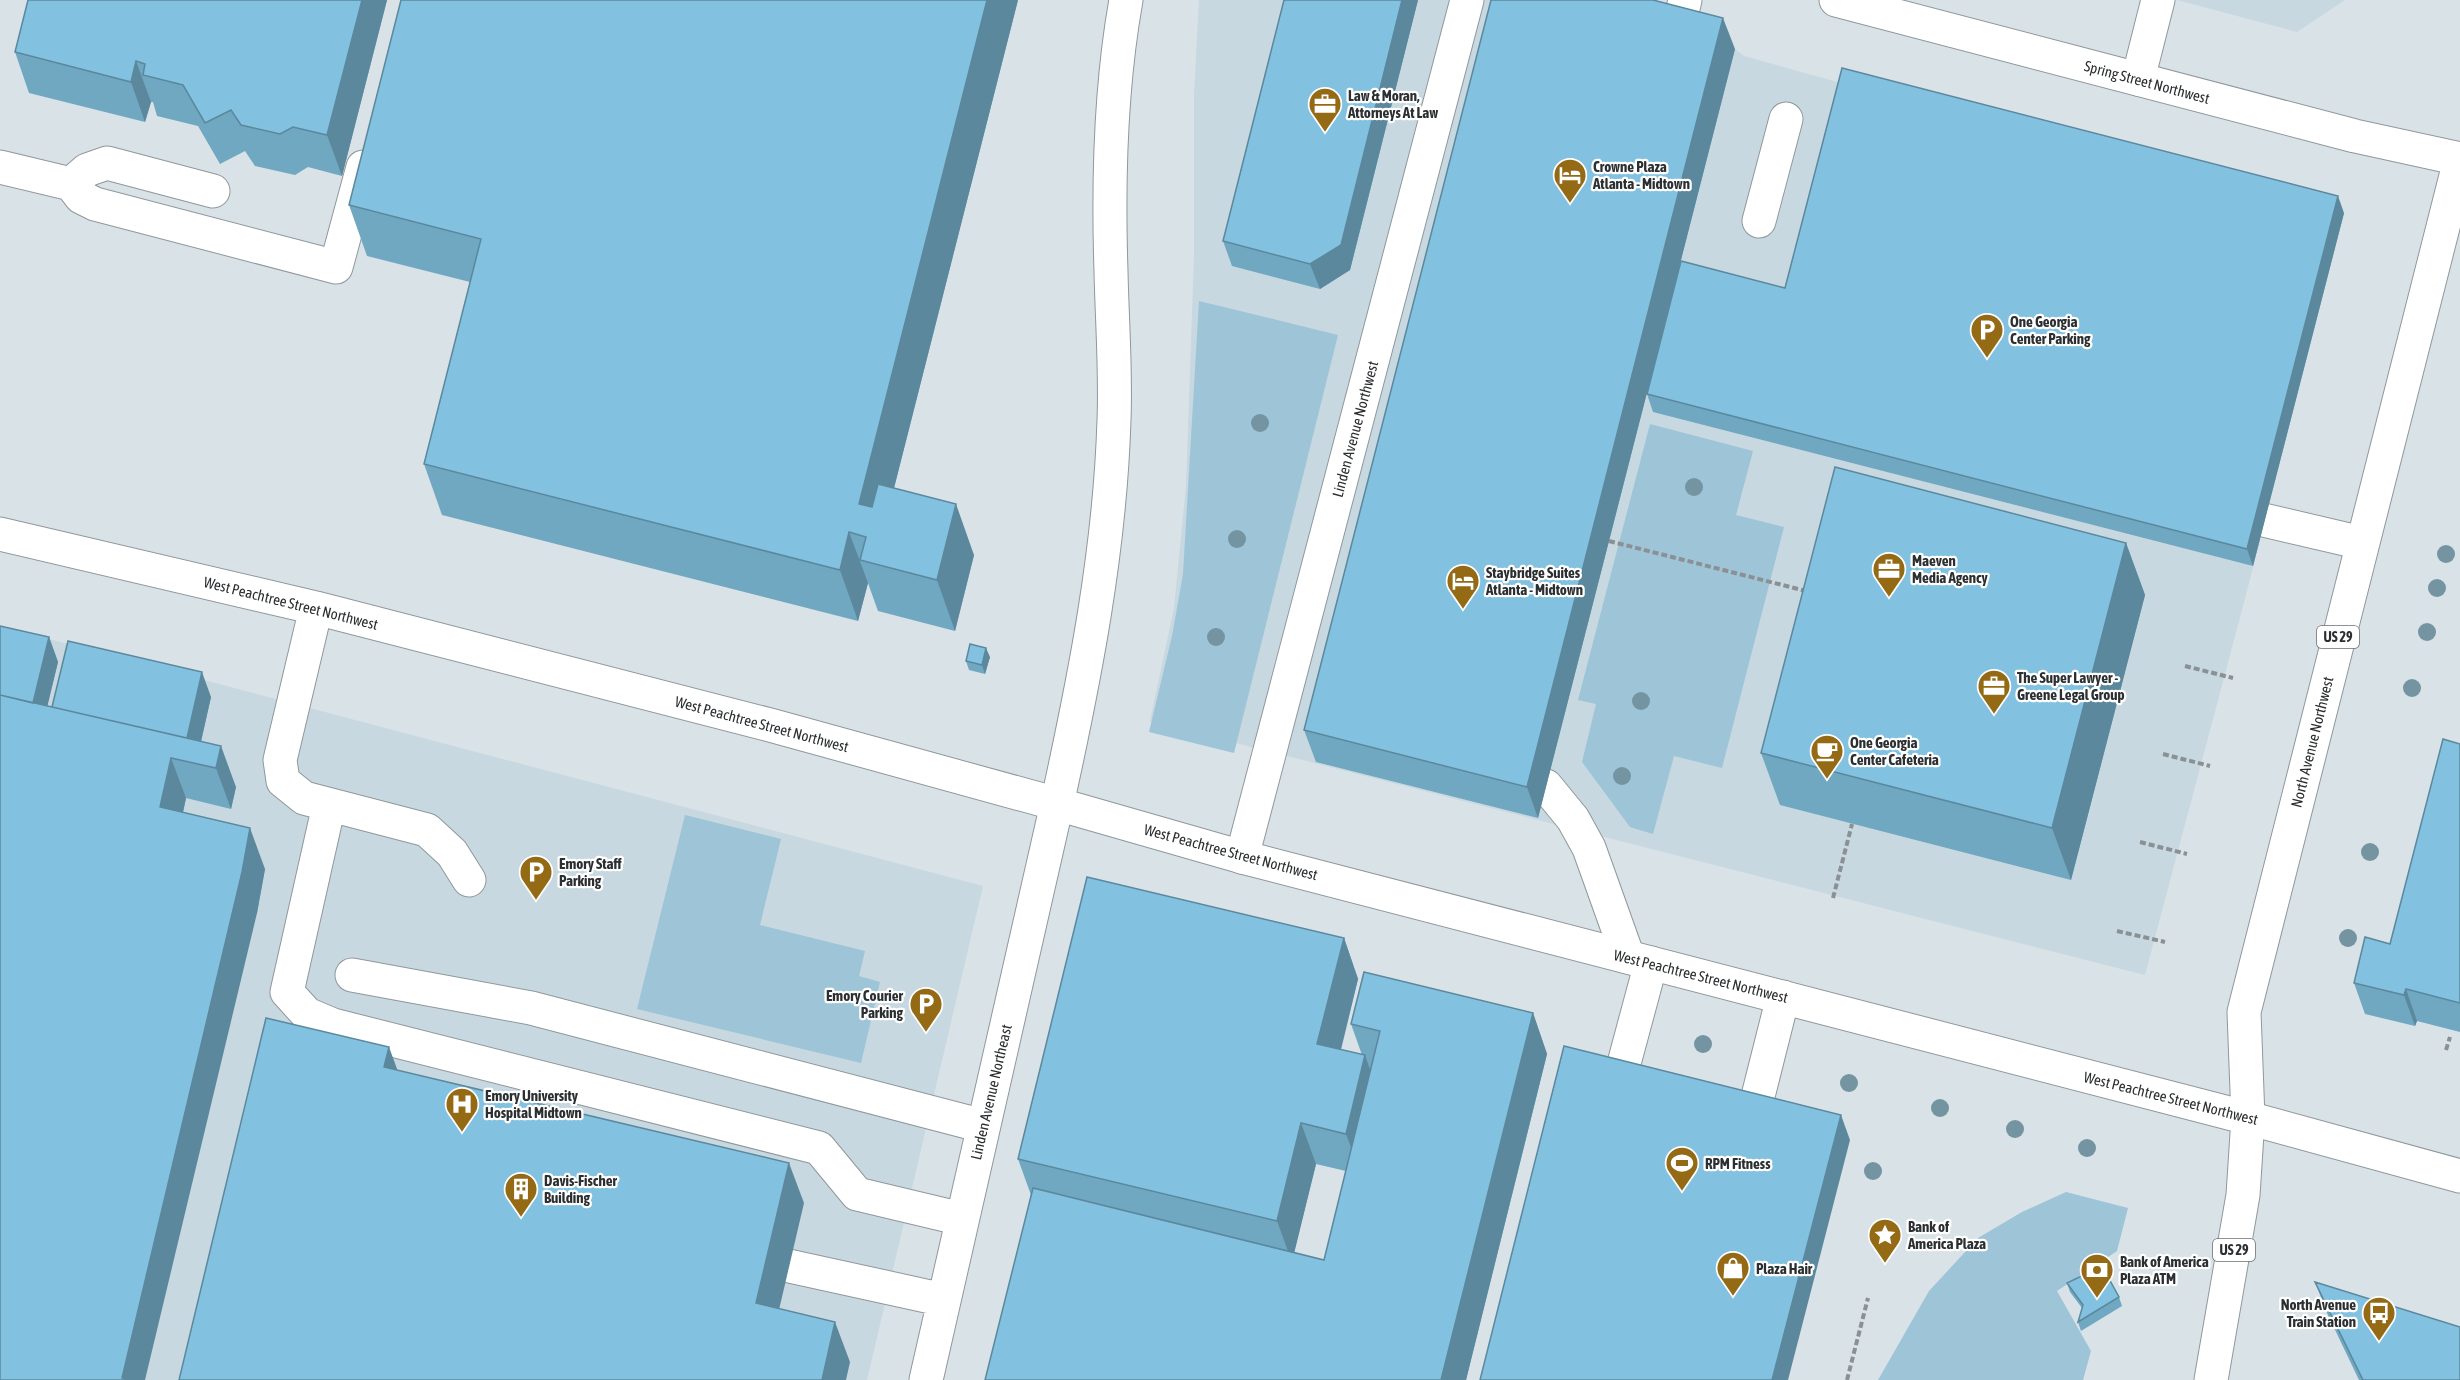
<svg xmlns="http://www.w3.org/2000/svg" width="2460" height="1380" viewBox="0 0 2460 1380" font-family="'Asap Condensed',sans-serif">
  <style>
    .built { fill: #c7d8e0 }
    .green { fill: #9ec4d7 }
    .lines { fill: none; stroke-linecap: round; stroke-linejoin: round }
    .minor-casing { stroke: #8f989c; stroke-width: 35 }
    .major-casing { stroke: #8f989c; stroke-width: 35 }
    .highway-casing { stroke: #8f989c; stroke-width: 35 }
    .path { stroke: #8a9094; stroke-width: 4; stroke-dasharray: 6 3; stroke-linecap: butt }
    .minor { stroke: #fff; stroke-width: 33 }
    .major { stroke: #fff; stroke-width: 33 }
    .highway { stroke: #fff; stroke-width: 33 }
    .tree { fill: #7494a2 }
    .wall { fill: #70a7c1; fill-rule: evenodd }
    .shaded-wall { fill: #5b889d }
    .building { fill: #82c2e0; stroke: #5b889d; stroke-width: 1.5 }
    .labels { text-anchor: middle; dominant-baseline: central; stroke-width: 4.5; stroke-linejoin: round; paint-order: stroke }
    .shield { fill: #fff; stroke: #6b6d6f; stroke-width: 1.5 }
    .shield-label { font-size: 14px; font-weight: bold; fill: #2c2f31 }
    .street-label { font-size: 15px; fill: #2c2f31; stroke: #fff }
    .poi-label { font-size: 15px; font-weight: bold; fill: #2c2f31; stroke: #fff; text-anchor: start }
  </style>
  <rect width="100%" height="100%" fill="#d9e2e7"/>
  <!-- built -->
  <path class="built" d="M 1199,0 L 1543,0 L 1735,49 L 1744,56 L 1848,85 L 2344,213 L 2242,610 L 2145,975 L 1150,721 L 1174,608 L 1186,486 L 1194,255 L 1194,94 Z
    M 2177,0 L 2345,0 L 2297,32 Z
    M 0,626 L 983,886 L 867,1380 L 0,1380 Z"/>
  <!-- green -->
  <path class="green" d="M 1199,301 L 1338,335 L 1234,753 L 1149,732 L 1172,636 L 1183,574 Z
    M 1650,424 L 1753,451 L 1736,515 L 1784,527 L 1722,768 L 1674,756 L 1653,834 L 1630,827 L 1582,762 L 1596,704 L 1578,700 Z
    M 685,815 L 781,839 L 760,925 L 865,951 L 859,976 L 880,982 L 861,1063 L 637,1009 Z
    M 2066,1192 L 2128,1208 L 2117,1251 L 2057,1291 L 2091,1351 L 2083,1380 L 1878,1380 L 1929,1291 L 1978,1238 L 2022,1212 Z"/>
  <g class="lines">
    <!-- minor casing -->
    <g class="minor-casing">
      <path id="minor" d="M 1677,34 L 1685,0
        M 2138,79 L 2158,0
        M 0,167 L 71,184 L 87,170 L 107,163 L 213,191
        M 71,184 L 81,197 L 95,204 L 336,267 L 363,167
        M 1759,221 L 1786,119
        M 2221,510 L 2362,543
        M 0,534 L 316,608 L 770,725 L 1057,804 L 926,1380
        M 316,608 L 280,760 L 283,781 L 304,798 L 427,830 L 452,853 L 469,880
        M 1546,786 L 1573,819 L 1589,848 L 1628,957
        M 329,805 L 287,992 L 307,1014 L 333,1025 L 819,1148 L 857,1194 L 962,1219
        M 1242,857 L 1467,0
        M 352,975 L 531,1008 L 983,1126
        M 1619,1082 L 1651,963
        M 1753,1116 L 1783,997
        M 789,1266 L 944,1300"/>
    </g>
    <!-- major casing -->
    <g class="major-casing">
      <path id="major" d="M 1126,0 C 1110,89 1108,181 1111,271 C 1112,321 1116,370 1114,420 C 1110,550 1085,677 1057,804 L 1242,857 L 2248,1118 L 2460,1176
        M 1836,0 L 2355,136 L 2460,159"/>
    </g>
    <!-- highway casing -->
    <g class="highway-casing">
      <path id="highway" d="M 2211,1380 L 2243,1195 L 2248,1118 L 2244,1012 L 2460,160"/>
    </g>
    <!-- path -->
    <path class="path" d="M 1609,541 L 1806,591
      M 2185,666 L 2233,678
      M 2163,754 L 2210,766
      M 2140,842 L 2187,854
      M 1833,898 L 1852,824
      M 2117,931 L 2165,942
      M 2446,1050 L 2450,1037
      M 1847,1380 L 1868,1298"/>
    <!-- minor -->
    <use href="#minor" class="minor"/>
    <!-- major -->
    <use href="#major" class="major"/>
    <!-- highway -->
    <use href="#highway" class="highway"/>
  </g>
  <!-- trees -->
  <g class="tree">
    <circle cx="1260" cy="423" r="9"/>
    <circle cx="1694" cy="487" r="9"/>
    <circle cx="1237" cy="539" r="9"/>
    <circle cx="2446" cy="554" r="9"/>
    <circle cx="2437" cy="588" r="9"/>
    <circle cx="2427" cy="632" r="9"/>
    <circle cx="1216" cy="637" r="9"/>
    <circle cx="2412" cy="688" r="9"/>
    <circle cx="1641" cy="701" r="9"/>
    <circle cx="1622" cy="776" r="9"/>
    <circle cx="2370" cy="852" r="9"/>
    <circle cx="2348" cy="938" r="9"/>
    <circle cx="1703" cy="1044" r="9"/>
    <circle cx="1849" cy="1083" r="9"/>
    <circle cx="1940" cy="1108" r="9"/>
    <circle cx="2015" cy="1129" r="9"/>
    <circle cx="2087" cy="1148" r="9"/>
    <circle cx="1873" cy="1171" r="9"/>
  </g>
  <!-- wall -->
  <path class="wall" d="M 28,0 L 387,0 L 342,176 L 308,167 L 295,175 L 255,166 L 245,151 L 220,164 L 198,126 L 157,116 L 153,102 L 151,102 L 145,122 L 29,93 L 15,52 Z
    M 1018,0 L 894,488 L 974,555 L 955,631 L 878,611 L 868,583 L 858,621 L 442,515 L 424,464 L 470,282 L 367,256 L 349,205 Z
    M 1284,0 L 1418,0 L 1350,270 L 1320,289 L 1232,266 L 1223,241 Z
    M 1735,49 L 1538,818 L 1316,762 L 1304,730 Z
    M 2344,213 L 2253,566 L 1653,412 L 1647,394 L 1785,288 Z
    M 2126,543 L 2145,595 L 2071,880 L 1780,805 L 1761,753 Z
    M 49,637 L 58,662 L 47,706 L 52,707 L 211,697 L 201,741 L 236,787 L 231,809 L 186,798 L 183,813 L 265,869 L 257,913 L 0,1380 Z
    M 990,657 L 985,674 L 969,670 L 966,661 Z
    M 2460,744 L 2460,1032 L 2417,1021 L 2415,1026 L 2365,1014 L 2354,983 L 2390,944 Z
    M 1344,938 L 1358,979 L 1341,1050 L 1362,1055 L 1351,1024 L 1533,1013 L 1547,1054 L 1466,1380 L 986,1380 L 1031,1195 L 1018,1159 ZM 1316,1164 L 1346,1171 L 1324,1260 L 1294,1252 Z
    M 2315,1282 L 2460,1380 L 2359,1380 L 2327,1313 Z
    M 2067,1283 L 2119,1297 L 2122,1306 L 2081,1331 L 2078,1322 L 2082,1308 L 2070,1292 Z"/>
  <!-- shaded-wall -->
  <path class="shaded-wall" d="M 362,0 L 387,0 L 342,176 L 327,135 Z
    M 987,0 L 1018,0 L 877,555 L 859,504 Z
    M 1402,0 L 1418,0 L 1350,270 L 1320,289 L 1310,264 Z
    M 1723,18 L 1735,49 L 1538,818 L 1527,787 Z
    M 136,61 L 151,102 L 145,122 L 131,82 Z
    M 2338,196 L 2344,213 L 2253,566 L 2247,549 Z
    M 956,504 L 974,555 L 955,631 L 937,580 Z
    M 849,532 L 868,583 L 858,621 L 840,570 Z
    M 2126,543 L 2145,595 L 2071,880 L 2052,828 Z
    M 49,637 L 58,662 L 39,741 L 30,716 Z
    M 986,648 L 990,657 L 985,674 L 982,665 Z
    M 202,672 L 211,697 L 196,764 L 184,752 Z
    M 221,746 L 236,787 L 231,809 L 216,768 Z
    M 171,758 L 186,798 L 175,848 L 160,807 Z
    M 250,828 L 265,869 L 257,913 L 145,1380 L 122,1380 L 122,1378 Z
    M 1344,938 L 1358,979 L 1332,1085 L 1317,1044 Z
    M 2406,989 L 2417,1021 L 2415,1026 L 2404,995 Z
    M 1533,1013 L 1547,1054 L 1466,1380 L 1441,1380 Z
    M 389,1047 L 404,1088 L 384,1067 Z
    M 1365,1055 L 1379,1096 L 1361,1174 L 1346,1134 Z
    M 1841,1115 L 1850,1140 L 1788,1380 L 1772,1380 Z
    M 1301,1123 L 1316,1164 L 1292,1262 L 1277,1221 Z
    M 789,1163 L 804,1203 L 771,1344 L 756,1303 Z
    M 835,1322 L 850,1362 L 846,1380 L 822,1380 Z"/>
  <!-- building -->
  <path class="building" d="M 28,0 L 362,0 L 327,135 L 293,127 L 280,134 L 241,125 L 231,110 L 205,123 L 183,85 L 143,75 L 145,64 L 136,61 L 131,82 L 15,52 Z
    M 401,0 L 987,0 L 859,504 L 872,507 L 878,484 L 956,504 L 937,580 L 860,560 L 866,537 L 849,532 L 840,570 L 424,464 L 481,239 L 349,205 Z
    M 1284,0 L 1402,0 L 1341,245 L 1310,264 L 1223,241 Z
    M 1491,0 L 1653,0 L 1723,18 L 1527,787 L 1304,730 Z
    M 1842,68 L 2338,196 L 2247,549 L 1647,394 L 1681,261 L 1785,288 Z
    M 1835,467 L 2126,543 L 2052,828 L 1761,753 Z
    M 0,626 L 49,637 L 33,703 L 0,695 Z
    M 68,641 L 202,672 L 187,738 L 52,707 Z
    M 970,644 L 986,648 L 982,665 L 966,661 Z
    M 0,695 L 221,746 L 216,768 L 171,758 L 160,807 L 250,828 L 242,872 L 122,1378 L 131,1380 L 0,1380 Z
    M 2443,739 L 2460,744 L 2460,1003 L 2406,989 L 2404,995 L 2354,983 L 2365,937 L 2390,944 Z
    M 1087,877 L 1344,938 L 1317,1044 L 1365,1055 L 1346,1134 L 1301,1123 L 1277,1221 L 1018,1159 Z
    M 1364,972 L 1533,1013 L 1441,1380 L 985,1380 L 1033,1188 L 1324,1260 L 1380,1031 L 1351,1024 Z
    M 266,1018 L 389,1047 L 384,1067 L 789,1163 L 756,1303 L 835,1322 L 822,1380 L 179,1380 Z
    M 1564,1046 L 1841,1115 L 1772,1380 L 1480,1380 Z
    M 2096,1255 L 2119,1297 L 2078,1322 L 2083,1305 L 2067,1283 L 2092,1271 Z
    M 2315,1282 L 2460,1327 L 2460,1380 L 2363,1380 Z"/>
  <!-- icons -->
  <defs>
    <g id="office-pin" transform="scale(1.725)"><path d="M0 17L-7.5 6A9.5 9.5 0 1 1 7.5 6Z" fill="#946a15" stroke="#fff"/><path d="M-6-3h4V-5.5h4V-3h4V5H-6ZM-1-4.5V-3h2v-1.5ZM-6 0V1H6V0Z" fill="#fff"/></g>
    <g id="hotel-pin" transform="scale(1.725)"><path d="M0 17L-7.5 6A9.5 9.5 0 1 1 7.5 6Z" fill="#946a15" stroke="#fff"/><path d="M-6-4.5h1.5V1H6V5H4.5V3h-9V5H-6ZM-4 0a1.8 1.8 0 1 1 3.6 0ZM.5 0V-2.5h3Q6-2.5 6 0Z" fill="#fff"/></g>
    <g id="parking-pin" transform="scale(1.725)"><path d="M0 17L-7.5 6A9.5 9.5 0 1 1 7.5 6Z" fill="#946a15" stroke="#fff"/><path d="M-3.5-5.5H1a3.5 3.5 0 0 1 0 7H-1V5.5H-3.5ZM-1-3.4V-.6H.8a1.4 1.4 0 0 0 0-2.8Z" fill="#fff"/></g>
    <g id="cafe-pin" transform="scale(1.725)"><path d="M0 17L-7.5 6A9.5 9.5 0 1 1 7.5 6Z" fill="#946a15" stroke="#fff"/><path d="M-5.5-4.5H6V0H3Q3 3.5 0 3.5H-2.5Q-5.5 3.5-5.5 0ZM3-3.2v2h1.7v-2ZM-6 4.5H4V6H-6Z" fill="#fff"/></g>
    <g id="hospital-pin" transform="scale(1.725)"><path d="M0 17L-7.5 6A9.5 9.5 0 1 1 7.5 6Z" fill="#946a15" stroke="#fff"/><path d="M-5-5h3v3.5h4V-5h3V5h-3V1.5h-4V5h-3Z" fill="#fff"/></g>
    <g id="stadium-pin" transform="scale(1.725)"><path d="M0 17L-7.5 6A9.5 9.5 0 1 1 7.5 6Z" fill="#946a15" stroke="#fff"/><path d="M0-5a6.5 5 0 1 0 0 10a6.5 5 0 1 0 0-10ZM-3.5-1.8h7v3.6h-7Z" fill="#fff"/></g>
    <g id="building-pin" transform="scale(1.725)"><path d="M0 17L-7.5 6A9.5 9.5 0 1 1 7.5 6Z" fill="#946a15" stroke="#fff"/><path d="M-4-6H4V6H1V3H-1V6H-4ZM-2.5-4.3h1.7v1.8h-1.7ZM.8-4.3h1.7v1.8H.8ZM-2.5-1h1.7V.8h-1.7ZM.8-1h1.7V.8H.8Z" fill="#fff"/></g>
    <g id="sight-pin" transform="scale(1.725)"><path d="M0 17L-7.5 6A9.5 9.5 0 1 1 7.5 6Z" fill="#946a15" stroke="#fff"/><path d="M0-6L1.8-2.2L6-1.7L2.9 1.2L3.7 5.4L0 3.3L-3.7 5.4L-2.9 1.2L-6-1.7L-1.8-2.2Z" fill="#fff"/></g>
    <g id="shop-pin" transform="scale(1.725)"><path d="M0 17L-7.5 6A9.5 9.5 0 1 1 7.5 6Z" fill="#946a15" stroke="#fff"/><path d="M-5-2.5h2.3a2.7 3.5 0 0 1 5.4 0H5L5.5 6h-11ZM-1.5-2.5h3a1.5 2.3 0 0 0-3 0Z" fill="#fff"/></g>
    <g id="bank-pin" transform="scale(1.725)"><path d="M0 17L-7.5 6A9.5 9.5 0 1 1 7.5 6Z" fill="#946a15" stroke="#fff"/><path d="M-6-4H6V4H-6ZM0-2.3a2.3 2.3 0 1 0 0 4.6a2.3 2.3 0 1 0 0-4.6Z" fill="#fff"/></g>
    <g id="bus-pin" transform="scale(1.725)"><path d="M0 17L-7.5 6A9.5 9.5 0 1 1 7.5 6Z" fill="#946a15" stroke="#fff"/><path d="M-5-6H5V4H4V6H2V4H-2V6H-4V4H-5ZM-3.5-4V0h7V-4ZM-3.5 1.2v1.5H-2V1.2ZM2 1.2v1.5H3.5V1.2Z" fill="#fff"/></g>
  </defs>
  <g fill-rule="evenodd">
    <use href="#office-pin" x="1325" y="104"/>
    <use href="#hotel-pin" x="1570" y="175"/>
    <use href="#parking-pin" x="1987" y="330"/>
    <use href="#office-pin" x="1889" y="569"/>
    <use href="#hotel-pin" x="1463" y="581"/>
    <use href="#office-pin" x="1994" y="686"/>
    <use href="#cafe-pin" x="1827" y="751"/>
    <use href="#parking-pin" x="536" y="872"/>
    <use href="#parking-pin" x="926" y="1004"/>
    <use href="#hospital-pin" x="462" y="1104"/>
    <use href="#stadium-pin" x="1682" y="1163"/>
    <use href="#building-pin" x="521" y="1189"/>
    <use href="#sight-pin" x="1885" y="1235"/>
    <use href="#shop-pin" x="1733" y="1268"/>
    <use href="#bank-pin" x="2097" y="1270"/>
    <use href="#bus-pin" x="2379" y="1313"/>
  </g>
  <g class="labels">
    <!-- shield labels -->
    <g class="shield">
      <rect x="2317" y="626" width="42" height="22" rx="4.5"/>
      <rect x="2213" y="1239" width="42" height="22" rx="4.5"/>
    </g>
    <g class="shield-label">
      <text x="2338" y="637">US 29</text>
      <text x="2234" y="1250">US 29</text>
    </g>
    <!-- street labels -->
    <g class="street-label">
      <text transform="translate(2147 82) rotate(15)">Spring Street Northwest</text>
      <text transform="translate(1355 429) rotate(-75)">Linden Avenue Northwest</text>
      <text transform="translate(291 603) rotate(14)">West Peachtree Street Northwest</text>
      <text transform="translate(762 724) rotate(15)">West Peachtree Street Northwest</text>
      <text transform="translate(2312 742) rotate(-76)">North Avenue Northwest</text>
      <text transform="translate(1231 852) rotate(15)">West Peachtree Street Northwest</text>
      <text transform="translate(1701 976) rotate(14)">West Peachtree Street Northwest</text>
      <text transform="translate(991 1092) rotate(-77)">Linden Avenue Northeast</text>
      <text transform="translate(2171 1098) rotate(14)">West Peachtree Street Northwest</text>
    </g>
    <!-- poi labels -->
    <g class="poi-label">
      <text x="1348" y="95">Law &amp; Moran,<tspan x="1348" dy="17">Attorneys At Law</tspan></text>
      <text x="1593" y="166">Crowne Plaza<tspan x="1593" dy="17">Atlanta - Midtown</tspan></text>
      <text x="2010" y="321">One Georgia<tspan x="2010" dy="17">Center Parking</tspan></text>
      <text x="1912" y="560">Maeven<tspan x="1912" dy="17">Media Agency</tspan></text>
      <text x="1486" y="572">Staybridge Suites<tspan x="1486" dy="17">Atlanta - Midtown</tspan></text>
      <text x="2017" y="677">The Super Lawyer -<tspan x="2017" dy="17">Greene Legal Group</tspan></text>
      <text x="1850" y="742">One Georgia<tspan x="1850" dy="17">Center Cafeteria</tspan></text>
      <text x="559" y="863">Emory Staff<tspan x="559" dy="17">Parking</tspan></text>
      <text x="903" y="995" text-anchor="end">Emory Courier<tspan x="903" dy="17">Parking</tspan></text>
      <text x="485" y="1095">Emory University<tspan x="485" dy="17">Hospital Midtown</tspan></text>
      <text x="1705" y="1163">RPM Fitness</text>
      <text x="544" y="1180">Davis-Fischer<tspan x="544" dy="17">Building</tspan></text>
      <text x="1908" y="1226">Bank of<tspan x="1908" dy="17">America Plaza</tspan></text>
      <text x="2120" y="1261">Bank of America<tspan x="2120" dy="17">Plaza ATM</tspan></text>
      <text x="1756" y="1268">Plaza Hair</text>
      <text x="2356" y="1304" text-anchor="end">North Avenue<tspan x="2356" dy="17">Train Station</tspan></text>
    </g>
  </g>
</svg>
